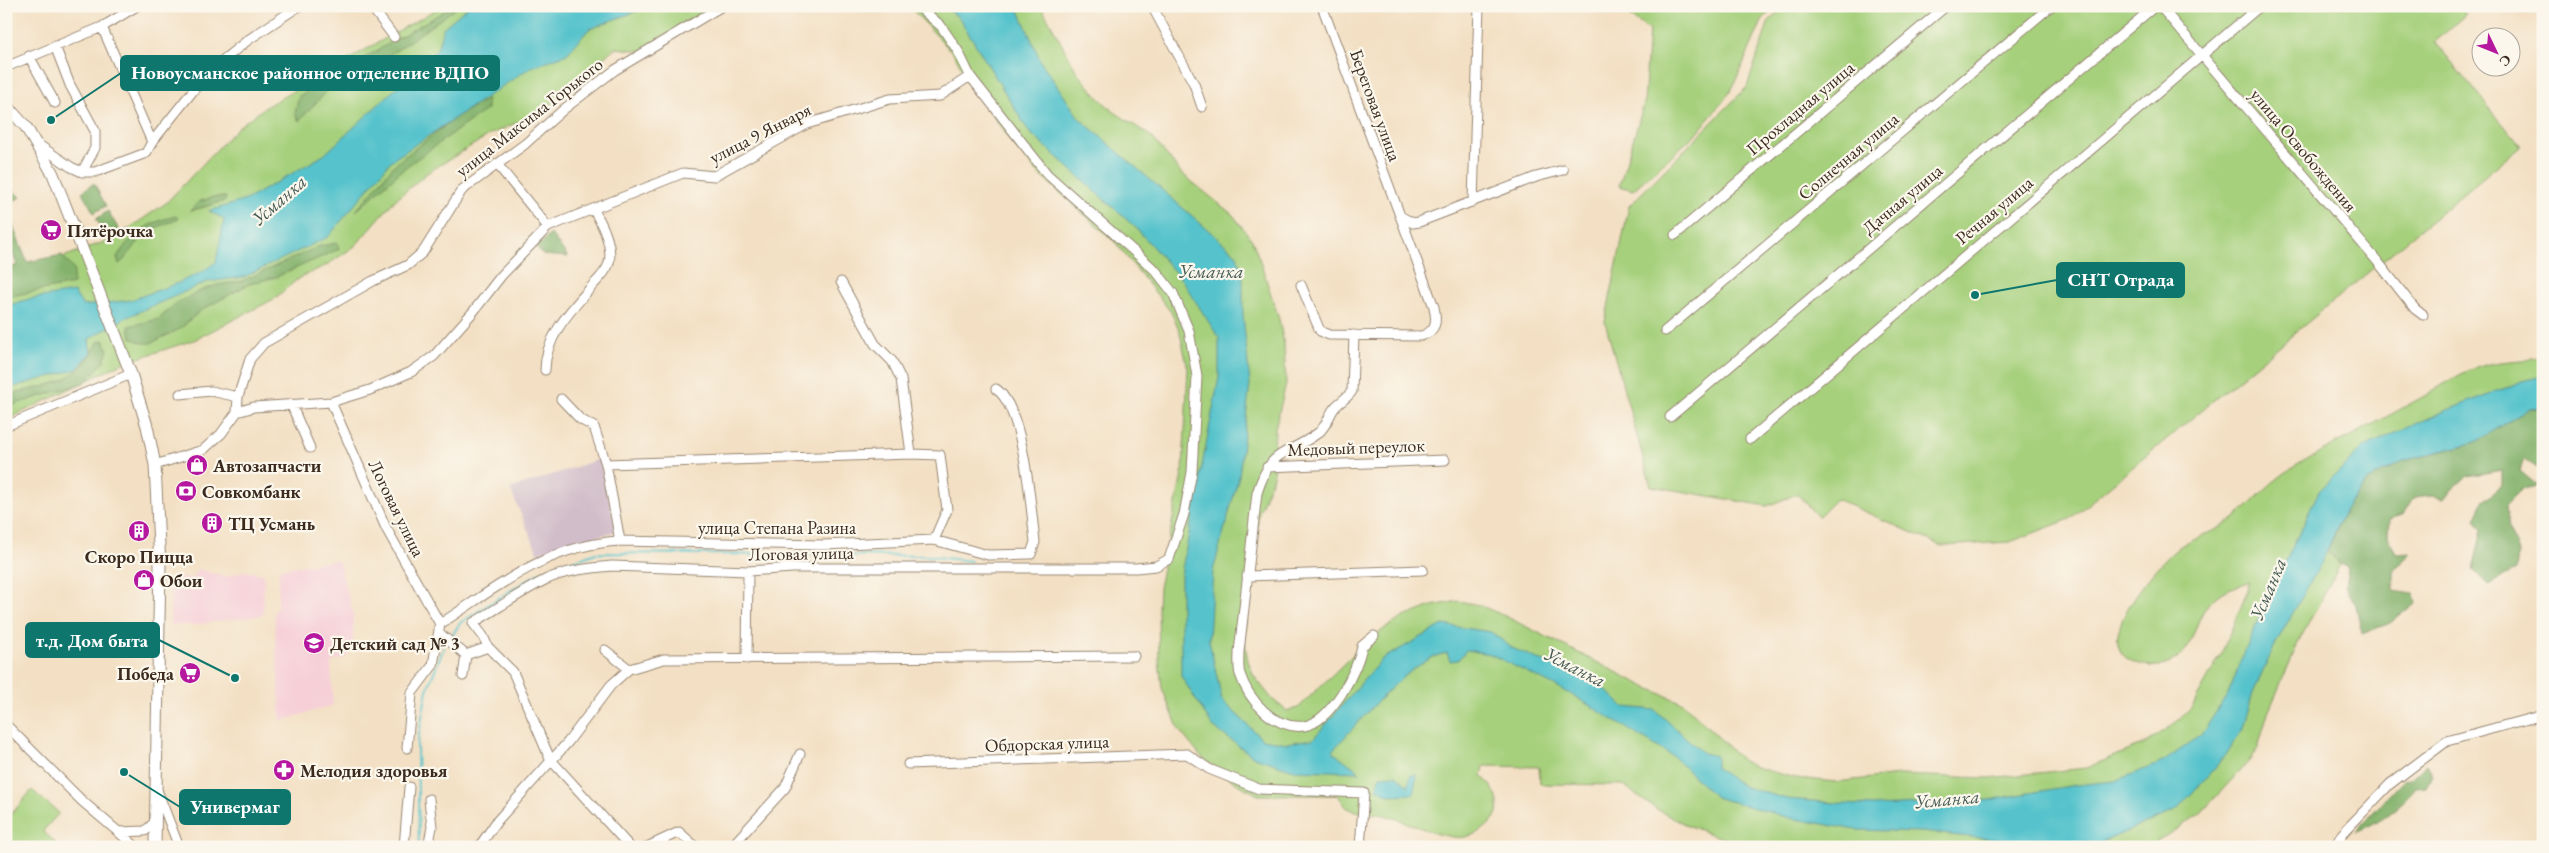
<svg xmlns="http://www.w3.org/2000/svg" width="2549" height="853" viewBox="0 0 2549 853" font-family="'EB Garamond',serif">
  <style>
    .built { fill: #f6cfd7 }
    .industrial { fill: #d1bdc9 }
    .green { fill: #a6d07c; stroke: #707d4d }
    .forest { fill: #84b26c; stroke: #606e45 }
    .water { fill: #56c3cc; stroke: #487675 }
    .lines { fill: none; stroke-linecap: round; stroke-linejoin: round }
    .stream { stroke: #56c3cc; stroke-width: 2 }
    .minor-casing { stroke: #978571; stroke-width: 11 }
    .major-casing { stroke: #978571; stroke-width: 13 }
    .minor { stroke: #fff; stroke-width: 9 }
    .major { stroke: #fff; stroke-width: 11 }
    .labels { text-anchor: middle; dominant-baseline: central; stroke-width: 4.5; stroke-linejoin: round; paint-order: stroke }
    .street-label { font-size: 18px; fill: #3b2a1e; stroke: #fbf7ec }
    .poi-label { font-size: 18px; font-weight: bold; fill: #3b2a1e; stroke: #fbf7ec; text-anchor: start }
    .water-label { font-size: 19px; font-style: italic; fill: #435852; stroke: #fbf7ec }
    .leader { fill: none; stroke: #0f766e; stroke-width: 2 }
    .callout-dot { fill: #0f766e; stroke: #fbf7ec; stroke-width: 2 }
    .callout { fill: #0f766e; stroke: #0f766e; stroke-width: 2 }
    .callout-label { font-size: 19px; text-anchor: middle; font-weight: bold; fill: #fff }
  </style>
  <rect width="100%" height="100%" fill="#fbf7ec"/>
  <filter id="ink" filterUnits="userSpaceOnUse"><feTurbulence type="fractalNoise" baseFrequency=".02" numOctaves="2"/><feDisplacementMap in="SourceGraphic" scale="10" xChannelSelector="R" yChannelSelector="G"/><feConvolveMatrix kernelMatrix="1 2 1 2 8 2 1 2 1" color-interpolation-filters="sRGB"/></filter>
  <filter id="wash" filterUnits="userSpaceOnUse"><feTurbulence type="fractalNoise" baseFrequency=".0096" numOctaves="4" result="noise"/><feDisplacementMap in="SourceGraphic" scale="20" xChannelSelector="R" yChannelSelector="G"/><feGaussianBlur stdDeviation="1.12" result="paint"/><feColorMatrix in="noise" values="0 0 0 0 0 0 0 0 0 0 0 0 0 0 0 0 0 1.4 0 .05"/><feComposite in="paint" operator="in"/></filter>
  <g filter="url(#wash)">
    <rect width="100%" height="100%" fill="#f3e0c4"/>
    <!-- built -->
    <path class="built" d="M 338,560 L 353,613 L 353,635 L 351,651 L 345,658 L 331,662 L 333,705 L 281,721 L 274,613 L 278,606 L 279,569 Z
      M 198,569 L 226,577 L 244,571 L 264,574 L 263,615 L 193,625 L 170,625 L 171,578 L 193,578 Z"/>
    <!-- industrial -->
    <path class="industrial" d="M 600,459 L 617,531 L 538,553 L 510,489 Z"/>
    <!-- green -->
    <path class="green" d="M 442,6 L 715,6 L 685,23 L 658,44 L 641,51 L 617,48 L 612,50 L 565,95 L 528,118 L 491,134 L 427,173 L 395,200 L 355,246 L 327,265 L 299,278 L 274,299 L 194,340 L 123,363 L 6,420 L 6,278 L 115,238 L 166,203 L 238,127 L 267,106 Z
      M 909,6 L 1041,6 L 1077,72 L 1099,98 L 1113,111 L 1152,137 L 1180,172 L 1233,215 L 1252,240 L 1259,258 L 1279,319 L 1284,345 L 1286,384 L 1275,428 L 1273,476 L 1259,512 L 1244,638 L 1248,661 L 1254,676 L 1272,699 L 1287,711 L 1298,708 L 1363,645 L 1384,629 L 1404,617 L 1432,606 L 1459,601 L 1479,605 L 1505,616 L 1648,688 L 1683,703 L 1743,761 L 1755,767 L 1796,778 L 1836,782 L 1899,775 L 1989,778 L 2086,768 L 2147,743 L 2179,720 L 2193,705 L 2221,654 L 2248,590 L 2249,582 C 2234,587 2220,591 2209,603 C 2192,623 2195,656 2165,665 C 2154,668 2137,665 2128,659 C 2094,637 2153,571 2172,553 C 2189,536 2212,535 2231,521 C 2246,510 2258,495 2272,483 C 2303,457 2342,442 2377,422 C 2395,412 2414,402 2433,391 C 2446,383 2460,373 2476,368 C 2497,360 2521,361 2543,358 L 2543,452 L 2443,474 L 2348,550 L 2299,641 L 2268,713 L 2258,748 L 2251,759 L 2201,813 L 2149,847 L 1763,847 C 1713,839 1662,819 1624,785 L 1540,784 L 1539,767 L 1484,766 L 1482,776 C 1500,794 1507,813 1482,830 C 1474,835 1464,839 1453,837 C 1430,834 1407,821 1384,815 C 1372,812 1361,814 1350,809 C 1344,807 1341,799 1338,795 L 1258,795 L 1236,783 L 1201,757 L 1179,730 L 1162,688 L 1159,660 L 1158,608 L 1159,588 L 1183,469 L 1188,369 L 1179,329 L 1171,312 L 1114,241 L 1039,174 L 1013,145 L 972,85 L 954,54 Z
      M 1623,6 L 1776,6 L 1763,19 L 1731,91 L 1698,132 L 1633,190 L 1619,186 L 1644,104 L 1649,30 L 1624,12 Z
      M 1785,6 L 2458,6 L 2466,14 L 2435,42 L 2521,146 L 2070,519 L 2010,542 L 1942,546 L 1836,499 L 1818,517 L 1797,494 L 1767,506 L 1651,486 L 1605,322 L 1629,206 L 1747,87 L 1769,21 Z
      M 32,790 L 59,813 L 43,831 L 60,847 L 6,847 L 6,820 Z"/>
    <!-- forest -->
    <path class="forest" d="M 453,6 L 459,6 L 397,50 L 331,87 L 299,121 L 295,113 L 299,96 Z
      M 487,99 L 487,109 L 407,166 L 356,211 L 395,164 L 460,114 Z
      M 94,183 L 106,206 L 94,213 L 82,192 Z
      M 6,186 L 21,197 L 11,202 L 7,211 L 27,262 L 62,255 L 74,270 L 73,284 L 6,297 L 6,270 L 17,265 L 6,236 Z
      M 213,197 L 226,197 L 225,201 L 190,211 L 198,202 Z
      M 108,211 L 122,235 L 111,242 L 96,219 Z
      M 176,216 L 179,219 C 168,223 155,227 146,234 C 135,243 130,256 119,264 L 117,257 C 132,233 149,222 176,216 Z
      M 551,234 L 568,257 L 543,255 L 536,247 Z
      M 337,243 L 339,249 L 276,277 L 249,284 L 200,311 L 180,329 L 151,343 L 143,343 L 131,338 L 129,326 L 159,319 L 175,304 L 202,290 L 217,285 L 242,281 L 320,246 Z
      M 104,340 L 108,350 L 103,363 L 84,383 L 6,407 L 6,395 C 51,384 75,386 98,342 Z
      M 2530,408 L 2543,408 L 2543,471 L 2524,459 L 2520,471 L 2538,486 L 2522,489 L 2506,505 L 2509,529 L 2518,553 L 2516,570 L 2488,585 L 2473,570 L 2482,530 L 2475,519 L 2484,500 L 2502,485 L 2502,470 L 2467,476 L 2443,498 L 2432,495 L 2414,497 L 2403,515 L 2389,519 L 2388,536 L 2396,554 L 2411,553 L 2394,569 L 2394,591 L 2413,594 L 2415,603 L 2390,623 L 2362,634 L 2356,605 L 2345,586 L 2348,567 L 2338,563 L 2327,552 L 2344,511 L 2367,481 L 2403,461 L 2476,442 Z
      M 2426,764 L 2432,775 L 2426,787 L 2416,788 C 2400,807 2379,823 2355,832 L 2403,780 L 2410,779 Z"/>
    <!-- water -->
    <path class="water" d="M 469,6 L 650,6 L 589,29 L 567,54 L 531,67 L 391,161 L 328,237 L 244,277 L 207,282 L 125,318 L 89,339 L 91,353 L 77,369 L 6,389 L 6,306 L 29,299 L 74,292 L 83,306 L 131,300 L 178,283 L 202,272 L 216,262 L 224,219 L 209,211 L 246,200 L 324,155 L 437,50 L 443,28 Z
      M 945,6 L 1017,6 L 1041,62 L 1079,118 L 1237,255 L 1243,279 L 1243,315 L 1250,384 L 1239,476 L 1213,571 L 1209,640 L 1222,700 L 1262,739 L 1287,743 L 1313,739 L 1382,659 L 1443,625 L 1491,632 L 1512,648 L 1604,688 L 1624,707 L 1655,710 L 1703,753 L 1716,756 L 1716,768 L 1745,787 L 1787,799 L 1872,806 L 1977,802 L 2076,785 L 2115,781 L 2163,762 L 2201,735 L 2228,694 L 2256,624 L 2319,491 L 2364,447 L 2445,411 L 2523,381 L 2543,376 L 2543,407 L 2530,408 L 2476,442 L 2403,461 L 2367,481 L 2344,511 L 2323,560 L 2277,641 L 2253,693 L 2243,728 L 2226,755 L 2177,810 L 2100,843 L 2031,843 L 1921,832 L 1856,830 L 1790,818 L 1715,797 L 1674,757 L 1569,693 L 1490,654 L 1466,650 L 1458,660 L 1450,661 L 1447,653 C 1410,658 1358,724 1332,751 L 1360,772 L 1294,770 L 1254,757 L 1213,727 L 1181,676 L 1181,575 L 1219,377 L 1219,338 L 1182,280 L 1136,228 L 1029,132 L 960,19 Z
      M 1396,775 L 1408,786 L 1411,775 L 1417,775 L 1413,794 L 1388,795 L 1377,788 L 1380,776 Z"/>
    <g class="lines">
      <!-- stream -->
      <path class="stream" d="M 450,639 L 460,623 L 537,574 L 596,553 L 928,556 L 971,561
        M 419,847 L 417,745 L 427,690 L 444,647"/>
    </g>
  </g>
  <g filter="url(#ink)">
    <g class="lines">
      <!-- minor casing -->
      <g class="minor-casing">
        <path id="minor" d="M 371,6 L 394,37
          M 1152,6 L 1194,84 L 1202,107
          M 2160,6 L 2378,262 L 2415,309 L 2423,315
          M 55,46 L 70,85 L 95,131 L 95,148 L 82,172
          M 29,56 L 55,103
          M 6,67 L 102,27 L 137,6
          M 152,142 L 208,72 L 248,40 L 299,6
          M 36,143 L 71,167 L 82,172 L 95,172 L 146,153 L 152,142 L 102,27
          M 497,164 L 548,227
          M 1473,202 L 1479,6
          M 1400,216 L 1413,223 L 1419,222 L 1536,177 L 1563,170
          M 1675,235 L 1946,6
          M 841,282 L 875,344 L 892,361 L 901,379 L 911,454
          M 1301,285 L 1320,331 L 1329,335 L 1421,336 C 1437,331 1437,321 1434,307 L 1322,6
          M 1665,331 L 2051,6
          M 1354,335 L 1352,391 C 1347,399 1338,402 1333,410 C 1328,418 1326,427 1318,433 C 1284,458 1272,446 1257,493 L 1239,652 C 1239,659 1238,668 1240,674 C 1248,699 1274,730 1304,726 C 1331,722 1358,670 1362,646 L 1374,636
          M 545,370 C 545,336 572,309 593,285 C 599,279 607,271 609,263 C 613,246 602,223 593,209
          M 180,394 L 211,391 L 238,397
          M 561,399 L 580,419 L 594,427 L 606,464 L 620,541
          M 331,402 L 386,528 L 440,624
          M 291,404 L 310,448
          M 237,412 L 238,397 L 250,359 L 264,343 L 373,281 L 408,265 L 423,252 L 462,190 L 525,144 L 564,109 L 615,70 L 722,6
          M 1670,417 L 2155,6
          M 6,426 L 131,374
          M 1750,439 L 2260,6
          M 606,464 L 911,454 L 940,455 L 947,510 L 934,540
          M 155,465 L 203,450 L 221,434 L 237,412 L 254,407 L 331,402 L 370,390 L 411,372 L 434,356 L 473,312 L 501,276 L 548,227 L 683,173 L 714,176 L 807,124 L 890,99 L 940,96 L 970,76
          M 1267,467 L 1445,460
          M 1247,576 L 1423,570
          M 439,633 L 466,655 L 488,647 L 513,672 L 550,759 L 630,847
          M 488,647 L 483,636 L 473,623 C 497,609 522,591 547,579 C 568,570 590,568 612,566 L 748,571 L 793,568 L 1136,568 L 1156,566 L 1169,559 L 1184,514 L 1192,472 L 1197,376 L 1189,331 L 1173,293 L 1156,271 L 1047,174 L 970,76 L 958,51 L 941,26 L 918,6
          M 605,650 L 629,669
          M 747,659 L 748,571
          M 463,676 L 466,655
          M 6,725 L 82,801 L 136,847
          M 407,748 L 412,693 L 433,665 L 440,624 C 499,586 547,545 620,541 L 823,545 L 934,540 L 988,555 L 1031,554 L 1035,542 C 1031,509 1024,407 996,389
          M 908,764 L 1187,754 L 1209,769 L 1259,789 L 1364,793 L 1360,847
          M 157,790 L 179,847
          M 118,832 L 145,831 L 155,822
          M 404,847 L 409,787
          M 428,847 L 432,827 L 429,799
          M 479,847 L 497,821 L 568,742 L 611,685 L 629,669 L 664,659 L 1134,656
          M 647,847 L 679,832 L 696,847
          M 731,847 L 785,788 L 800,754
          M 2335,847 L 2342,834 L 2390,784 L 2447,741 L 2543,715"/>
      </g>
      <!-- major casing -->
      <g class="major-casing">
        <path id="major" d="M 6,105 L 26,127 L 53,174 L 131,374 L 147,426 L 155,465 L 160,566 L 155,847"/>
      </g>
      <!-- minor -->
      <use href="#minor" class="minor"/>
      <!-- major -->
      <use href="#major" class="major"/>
    </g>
  </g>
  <!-- icons -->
  <defs>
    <g id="supermarket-disc" transform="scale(1.125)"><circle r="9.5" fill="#b5179e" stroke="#fbf7ec"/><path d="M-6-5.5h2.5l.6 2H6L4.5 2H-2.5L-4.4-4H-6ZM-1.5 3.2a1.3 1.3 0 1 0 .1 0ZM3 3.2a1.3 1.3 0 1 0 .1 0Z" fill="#fff"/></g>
    <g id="shop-disc" transform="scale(1.125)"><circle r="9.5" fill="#b5179e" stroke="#fbf7ec"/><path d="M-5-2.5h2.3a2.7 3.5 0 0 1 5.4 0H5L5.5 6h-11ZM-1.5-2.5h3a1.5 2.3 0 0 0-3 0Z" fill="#fff"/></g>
    <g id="bank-disc" transform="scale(1.125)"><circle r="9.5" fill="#b5179e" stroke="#fbf7ec"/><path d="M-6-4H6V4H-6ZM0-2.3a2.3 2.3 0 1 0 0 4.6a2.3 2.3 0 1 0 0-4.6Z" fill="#fff"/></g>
    <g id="building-disc" transform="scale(1.125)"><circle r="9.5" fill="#b5179e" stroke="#fbf7ec"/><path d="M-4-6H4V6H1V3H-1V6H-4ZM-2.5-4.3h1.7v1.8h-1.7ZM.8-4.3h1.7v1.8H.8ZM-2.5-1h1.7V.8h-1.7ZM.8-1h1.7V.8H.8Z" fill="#fff"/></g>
    <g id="school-disc" transform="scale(1.125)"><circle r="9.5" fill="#b5179e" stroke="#fbf7ec"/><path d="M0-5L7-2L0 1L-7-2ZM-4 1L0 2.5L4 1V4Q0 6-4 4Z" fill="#fff"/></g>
    <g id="pharmacy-disc" transform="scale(1.125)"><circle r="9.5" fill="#b5179e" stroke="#fbf7ec"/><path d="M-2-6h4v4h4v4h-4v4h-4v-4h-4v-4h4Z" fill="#fff"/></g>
  </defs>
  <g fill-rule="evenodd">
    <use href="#supermarket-disc" x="51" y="230"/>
    <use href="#shop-disc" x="197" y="465"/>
    <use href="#bank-disc" x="186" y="491"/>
    <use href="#building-disc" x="212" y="523"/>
    <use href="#building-disc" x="139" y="531"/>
    <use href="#shop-disc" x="144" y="580"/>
    <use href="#school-disc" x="314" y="643"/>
    <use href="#supermarket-disc" x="190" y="673"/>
    <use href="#pharmacy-disc" x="284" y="770"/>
  </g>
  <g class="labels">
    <!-- street labels -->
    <g class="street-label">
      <text transform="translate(1376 105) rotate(70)">Береговая улица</text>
      <text transform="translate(1800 108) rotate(-40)">Прохладная улица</text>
      <text transform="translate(529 117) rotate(-38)">улица Максима Горького</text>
      <text transform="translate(760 133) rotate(-27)">улица 9 Января</text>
      <text transform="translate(2304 150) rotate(50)">улица Освобождения</text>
      <text transform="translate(1848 156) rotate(-40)">Солнечная улица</text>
      <text transform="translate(1902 199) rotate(-40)">Дачная улица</text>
      <text transform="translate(1994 210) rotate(-40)">Речная улица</text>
      <text transform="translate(1356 447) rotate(-2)">Медовый переулок</text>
      <text transform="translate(397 508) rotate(64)">Логовая улица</text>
      <text x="777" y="527">улица Степана Разина</text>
      <text transform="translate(801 553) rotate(-1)">Логовая улица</text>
      <text transform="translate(1047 743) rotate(-2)">Обдорская улица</text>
    </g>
    <!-- poi labels -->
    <g class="poi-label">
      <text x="67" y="230">Пятёрочка</text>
      <text x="213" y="465">Автозапчасти</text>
      <text x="202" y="491">Совкомбанк</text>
      <text x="228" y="523">ТЦ Усмань</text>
      <text x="139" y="556" text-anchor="middle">Скоро Пицца</text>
      <text x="160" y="580">Обои</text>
      <text x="330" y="643">Детский сад № 3</text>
      <text x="174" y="673" text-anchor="end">Победа</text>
      <text x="300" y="770">Мелодия здоровья</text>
    </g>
    <!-- water labels -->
    <g class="water-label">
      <text transform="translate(279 200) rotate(-41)">Усманка</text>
      <text x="1211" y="271">Усманка</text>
      <text transform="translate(2268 589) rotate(-67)">Усманка</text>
      <text transform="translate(1575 667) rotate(27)">Усманка</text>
      <text transform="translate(1947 799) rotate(-5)">Усманка</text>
    </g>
  </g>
  <!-- callouts -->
  <path class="leader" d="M51 120L121 73M1975 295L2057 280M235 678L159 640M124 772L180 807"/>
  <g class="callout-dot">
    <circle cx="51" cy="120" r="5"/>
    <circle cx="1975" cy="295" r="5"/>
    <circle cx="235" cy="678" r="5"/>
    <circle cx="124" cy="772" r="5"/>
  </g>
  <g class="callout">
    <rect x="121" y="56" width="378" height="34" rx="5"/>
    <rect x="2057" y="263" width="127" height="34" rx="5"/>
    <rect x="26" y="623" width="133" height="34" rx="5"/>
    <rect x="180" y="790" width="110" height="34" rx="5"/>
  </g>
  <g class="callout-label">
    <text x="310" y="79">Новоусманское районное отделение ВДПО</text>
    <text x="2121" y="286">СНТ Отрада</text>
    <text x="92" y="647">т.д. Дом быта</text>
    <text x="235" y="813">Универмаг</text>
  </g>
  <!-- margin -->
  <rect width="2549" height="853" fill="none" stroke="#fbf7ec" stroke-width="25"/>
  <!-- north arrow -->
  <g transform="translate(2496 52) rotate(133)"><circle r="24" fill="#fbf7ec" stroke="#aea59a"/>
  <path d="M0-4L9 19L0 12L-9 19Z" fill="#b5179e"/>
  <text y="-8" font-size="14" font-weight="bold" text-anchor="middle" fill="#3b2a1e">С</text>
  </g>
</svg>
